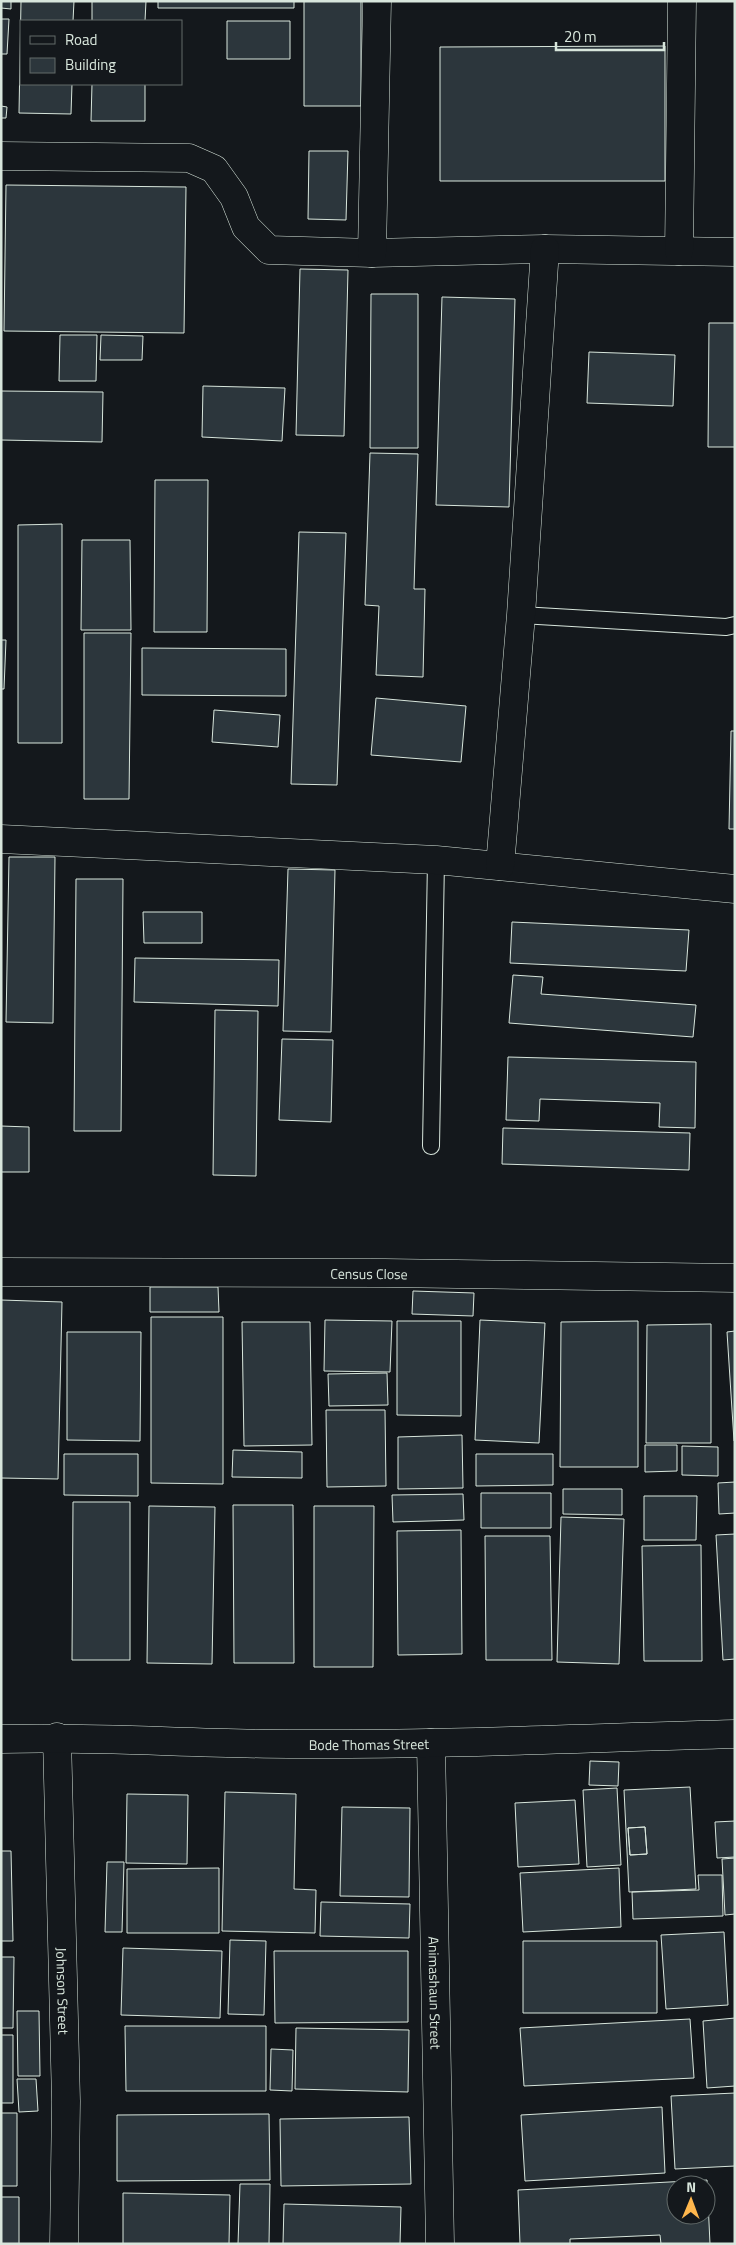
<svg xmlns="http://www.w3.org/2000/svg" width="736" height="2245" viewBox="0 0 736 2245" font-family="'Titillium Web',sans-serif">
  <style>
    .building { fill: #2c363c; stroke: #d8e6dc; fill-rule: evenodd }
    .lines { fill: none; stroke-linecap: round; stroke-linejoin: round }
    .lane-casing { stroke: #d8e6dc; stroke-width: 18 }
    .street-casing { stroke: #d8e6dc; stroke-width: 29 }
    .secondary-casing { stroke: #d8e6dc; stroke-width: 29 }
    .lane { stroke: #14181c; stroke-width: 16 }
    .street { stroke: #14181c; stroke-width: 28 }
    .secondary { stroke: #14181c; stroke-width: 28 }
    .labels { text-anchor: middle; dominant-baseline: central; stroke-width: 4; stroke-linejoin: round; paint-order: stroke }
    .street-label { font-size: 14px; fill: #d8e6dc; stroke: #14181c }
  </style>
  <rect width="100%" height="100%" fill="#14181c"/>
  <!-- building -->
  <path class="building" d="M 1,1 L 11,1 L 11,9 L 1,8 Z
    M 21,1 L 74,1 L 73,21 L 21,21 L 21,84 L 72,84 L 71,114 L 19,113 Z
    M 92,1 L 146,1 L 145,21 L 92,21 Z
    M 158,1 L 294,1 L 294,8 L 158,8 Z
    M 304,1 L 361,1 L 361,106 L 304,106 Z
    M 1,19 L 9,19 L 7,54 L 1,54 Z
    M 227,21 L 290,21 L 290,59 L 227,59 Z
    M 665,46 L 665,181 L 440,181 L 440,47 Z
    M 92,84 L 145,84 L 145,121 L 91,121 Z
    M 1,106 L 7,107 L 6,118 L 1,118 Z
    M 309,151 L 348,151 L 346,220 L 308,219 Z
    M 6,185 L 186,187 L 184,333 L 4,331 Z
    M 300,269 L 348,270 L 344,436 L 296,435 Z
    M 371,294 L 418,294 L 418,448 L 370,448 Z
    M 442,297 L 515,299 L 509,507 L 436,505 Z
    M 709,323 L 735,323 L 735,447 L 708,447 Z
    M 60,335 L 97,335 L 96,381 L 59,381 Z
    M 101,335 L 143,336 L 142,360 L 100,360 Z
    M 589,352 L 675,355 L 673,406 L 587,403 Z
    M 203,386 L 285,388 L 282,441 L 202,437 Z
    M 1,391 L 103,392 L 102,442 L 1,440 Z
    M 370,453 L 418,454 L 414,589 L 425,589 L 423,677 L 376,675 L 379,606 L 365,605 Z
    M 155,480 L 208,480 L 207,632 L 154,632 Z
    M 62,524 L 62,743 L 18,743 L 18,525 Z
    M 299,532 L 346,533 L 337,785 L 291,784 Z
    M 82,540 L 130,540 L 131,630 L 81,630 Z
    M 84,633 L 131,633 L 129,799 L 84,799 Z
    M 1,640 L 6,640 L 4,689 L 1,689 Z
    M 142,648 L 286,649 L 286,696 L 142,695 Z
    M 376,698 L 466,706 L 461,762 L 371,755 Z
    M 214,710 L 280,715 L 278,747 L 212,742 Z
    M 731,731 L 735,731 L 735,829 L 729,829 Z
    M 9,857 L 55,857 L 53,1023 L 6,1022 Z
    M 288,869 L 335,870 L 331,1032 L 283,1031 Z
    M 76,879 L 123,879 L 121,1131 L 74,1131 Z
    M 143,912 L 202,912 L 202,943 L 144,943 Z
    M 512,922 L 689,930 L 686,971 L 510,963 Z
    M 135,958 L 279,960 L 278,1006 L 134,1002 Z
    M 513,975 L 543,977 L 541,994 L 696,1005 L 693,1037 L 509,1023 Z
    M 215,1010 L 258,1011 L 256,1176 L 213,1175 Z
    M 282,1039 L 333,1040 L 331,1122 L 279,1120 Z
    M 508,1057 L 696,1062 L 695,1128 L 659,1127 L 660,1103 L 540,1099 L 539,1121 L 506,1120 Z
    M 1,1126 L 29,1127 L 29,1172 L 1,1172 Z
    M 503,1128 L 690,1133 L 689,1170 L 502,1164 Z
    M 150,1287 L 218,1287 L 219,1312 L 150,1312 Z
    M 413,1291 L 474,1293 L 473,1316 L 412,1314 Z
    M 1,1300 L 62,1302 L 58,1479 L 1,1478 Z
    M 151,1317 L 223,1317 L 223,1484 L 151,1483 Z
    M 325,1320 L 392,1321 L 390,1372 L 324,1371 Z
    M 480,1320 L 545,1323 L 539,1443 L 475,1440 Z
    M 397,1321 L 461,1321 L 461,1416 L 397,1415 Z
    M 638,1321 L 638,1467 L 560,1467 L 561,1322 Z
    M 242,1322 L 310,1322 L 312,1445 L 244,1446 Z
    M 711,1324 L 711,1443 L 646,1443 L 647,1325 Z
    M 735,1331 L 735,1441 L 734,1441 L 727,1332 Z
    M 67,1332 L 141,1332 L 140,1441 L 67,1440 Z
    M 387,1373 L 388,1405 L 329,1406 L 328,1374 Z
    M 326,1410 L 385,1410 L 386,1486 L 327,1487 Z
    M 462,1435 L 463,1488 L 398,1489 L 398,1437 Z
    M 645,1445 L 677,1445 L 677,1471 L 645,1472 Z
    M 682,1446 L 718,1447 L 718,1476 L 682,1475 Z
    M 233,1450 L 302,1452 L 302,1478 L 232,1477 Z
    M 64,1454 L 138,1454 L 138,1496 L 64,1495 Z
    M 476,1454 L 553,1454 L 553,1485 L 476,1486 Z
    M 735,1482 L 735,1513 L 719,1514 L 718,1483 Z
    M 563,1489 L 622,1489 L 622,1515 L 563,1514 Z
    M 481,1493 L 551,1493 L 551,1528 L 481,1528 Z
    M 463,1494 L 464,1520 L 393,1522 L 392,1495 Z
    M 644,1496 L 697,1496 L 696,1540 L 644,1540 Z
    M 73,1502 L 130,1502 L 130,1660 L 72,1660 Z
    M 233,1505 L 293,1505 L 294,1663 L 234,1663 Z
    M 149,1506 L 215,1507 L 212,1664 L 147,1663 Z
    M 314,1506 L 374,1506 L 373,1667 L 314,1667 Z
    M 561,1517 L 624,1519 L 619,1664 L 557,1662 Z
    M 461,1530 L 462,1654 L 398,1655 L 397,1531 Z
    M 735,1534 L 735,1659 L 723,1660 L 716,1535 Z
    M 485,1536 L 550,1536 L 552,1660 L 486,1660 Z
    M 701,1545 L 702,1661 L 644,1661 L 642,1546 Z
    M 590,1761 L 619,1762 L 618,1786 L 589,1785 Z
    M 690,1787 L 696,1889 L 629,1892 L 624,1790 ZM 645,1827 L 647,1854 L 630,1855 L 628,1828 Z
    M 617,1788 L 621,1865 L 587,1867 L 583,1790 Z
    M 225,1792 L 296,1794 L 294,1889 L 316,1890 L 315,1933 L 222,1931 Z
    M 127,1794 L 188,1795 L 187,1864 L 126,1863 Z
    M 575,1800 L 579,1864 L 518,1867 L 515,1803 Z
    M 342,1807 L 410,1808 L 409,1897 L 340,1896 Z
    M 735,1821 L 735,1857 L 717,1858 L 715,1822 Z
    M 645,1827 L 647,1854 L 630,1855 L 628,1828 Z
    M 1,1851 L 11,1851 L 13,1941 L 1,1941 Z
    M 735,1858 L 735,1914 L 725,1915 L 722,1859 Z
    M 107,1862 L 124,1862 L 122,1932 L 105,1932 Z
    M 219,1868 L 219,1933 L 127,1933 L 127,1869 Z
    M 619,1868 L 621,1927 L 523,1932 L 520,1873 Z
    M 698,1875 L 722,1875 L 723,1916 L 633,1919 L 632,1892 L 699,1890 Z
    M 321,1902 L 410,1904 L 409,1938 L 320,1936 Z
    M 724,1932 L 728,2005 L 666,2009 L 661,1935 Z
    M 230,1940 L 266,1941 L 264,2015 L 228,2014 Z
    M 523,1941 L 657,1941 L 657,2013 L 523,2013 Z
    M 123,1948 L 222,1951 L 220,2018 L 121,2015 Z
    M 274,1951 L 408,1951 L 408,2022 L 275,2023 Z
    M 1,1957 L 14,1957 L 13,2028 L 1,2028 Z
    M 17,2011 L 39,2011 L 40,2076 L 18,2076 Z
    M 735,2018 L 735,2086 L 707,2088 L 703,2021 Z
    M 690,2019 L 694,2078 L 524,2086 L 520,2028 Z
    M 125,2026 L 266,2026 L 266,2091 L 126,2091 Z
    M 296,2028 L 409,2030 L 408,2092 L 295,2089 Z
    M 1,2035 L 13,2035 L 13,2103 L 1,2103 Z
    M 271,2049 L 293,2050 L 292,2091 L 270,2090 Z
    M 17,2079 L 36,2079 L 38,2111 L 19,2112 Z
    M 735,2093 L 735,2166 L 675,2169 L 671,2096 Z
    M 662,2107 L 665,2173 L 525,2181 L 521,2115 Z
    M 1,2113 L 17,2113 L 17,2186 L 1,2186 Z
    M 269,2114 L 270,2180 L 117,2181 L 117,2115 Z
    M 409,2117 L 411,2184 L 281,2186 L 280,2119 Z
    M 707,2180 L 710,2244 L 661,2244 L 660,2235 L 570,2239 L 570,2244 L 520,2244 L 518,2190 ZM 676,2185 L 706,2185 L 706,2215 L 676,2215 Z
    M 240,2184 L 270,2184 L 269,2244 L 238,2244 Z
    M 123,2193 L 230,2195 L 229,2244 L 123,2244 Z
    M 1,2197 L 19,2197 L 19,2244 L 1,2244 Z
    M 284,2204 L 401,2207 L 400,2244 L 283,2244 Z"/>
  <g class="lines">
    <!-- lane casing -->
    <g class="lane-casing">
      <path id="lane" d="M 521,615 L 726,627 L 735,625
        M 431,1146 L 436,860"/>
    </g>
    <!-- street casing -->
    <g class="street-casing">
      <g id="street">
        <path d="M 1,156 L 189,158 L 214,169 L 234,197 L 246,227 L 269,250 L 372,253 L 545,249 L 735,252"/>
        <path d="M 679,251 L 682,1"/>
        <path d="M 372,253 L 377,1"/>
        <path d="M 1,839 L 436,860 L 735,889"/>
        <path d="M 500,866 L 521,615 L 545,249"/>
        <path id="s1" d="M 1,1272 L 385,1273 L 735,1278"/>
        <path id="s2" d="M 57,1737 L 66,2101 L 64,2244"/>
        <path id="s3" d="M 431,1743 L 440,2244"/>
      </g>
    </g>
    <!-- secondary casing -->
    <g class="secondary-casing">
      <g id="secondary">
        <path id="s4" d="M 1,1739 C 97,1736 193,1744 289,1744 C 437,1745 586,1738 735,1734"/>
      </g>
    </g>
    <!-- lane -->
    <use href="#lane" class="lane"/>
    <!-- street -->
    <use href="#street" class="street"/>
    <!-- secondary -->
    <use href="#secondary" class="secondary"/>
  </g>
  <g class="labels">
    <!-- street labels -->
    <g class="street-label">
      <text stroke="none"><textPath href="#s1" startOffset="368">Census Close</textPath></text>
      <text stroke="none"><textPath href="#s4" startOffset="368">Bode Thomas Street</textPath></text>
      <text stroke="none"><textPath href="#s2" startOffset="254">Johnson Street</textPath></text>
      <text stroke="none"><textPath href="#s3" startOffset="250">Animashaun Street</textPath></text>
    </g>
  </g>
  <!-- border -->
  <rect width="736" height="2245" fill="none" stroke="#d8e6dc" stroke-width="5"/>
  <!-- legend -->
  <rect x="20" y="20" width="162" height="65" fill="#14181c" stroke="#626a69"/>
  <rect x="30" y="36" width="25" height="8" fill="#14181c" stroke="#626a69"/>
  <text x="65" y="45" font-size="15" fill="#d8e6dc">Road</text>
  <rect x="30" y="58" width="25" height="15" fill="#2c363c" stroke="#626a69"/>
  <text x="65" y="70" font-size="15" fill="#d8e6dc">Building</text>
  <!-- north arrow -->
  <g transform="translate(691 2200) rotate(1)"><circle r="24" fill="#14181c" stroke="#626a69"/>
  <path d="M0-4L9 19L0 12L-9 19Z" fill="#ffb74d"/>
  <text y="-8" font-size="14" font-weight="bold" text-anchor="middle" fill="#d8e6dc">N</text>
  </g>
  <!-- scale -->
  <path d="M556 42v8h108v-8" fill="none" stroke="#d8e6dc" stroke-width="2.5"/>
  <text x="564" y="42" font-size="15" fill="#d8e6dc" stroke="#14181c" stroke-width="4" paint-order="stroke">20 m</text>
</svg>
